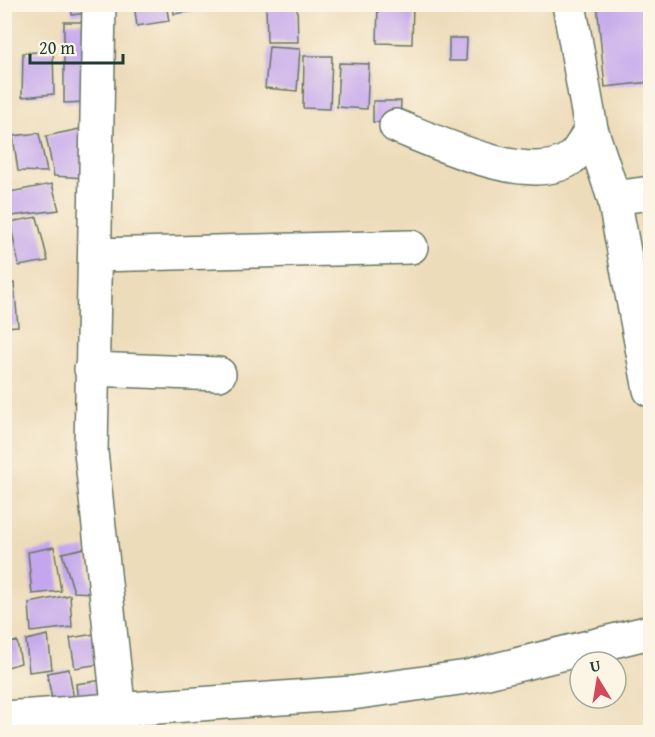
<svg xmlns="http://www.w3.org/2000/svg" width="655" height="737" viewBox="0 0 655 737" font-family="'Gentium Book Plus',serif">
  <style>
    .building { fill: #c3a6ed }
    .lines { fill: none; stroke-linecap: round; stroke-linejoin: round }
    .minor-casing { stroke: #677563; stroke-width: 36 }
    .minor { stroke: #fff; stroke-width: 33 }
  </style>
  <rect width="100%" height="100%" fill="#fcf5e5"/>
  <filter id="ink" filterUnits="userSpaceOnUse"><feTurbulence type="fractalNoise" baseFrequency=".0167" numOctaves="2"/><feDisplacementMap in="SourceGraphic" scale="12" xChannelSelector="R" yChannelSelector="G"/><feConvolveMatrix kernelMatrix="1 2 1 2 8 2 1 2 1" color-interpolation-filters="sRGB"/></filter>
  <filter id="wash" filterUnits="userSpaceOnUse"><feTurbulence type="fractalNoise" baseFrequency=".008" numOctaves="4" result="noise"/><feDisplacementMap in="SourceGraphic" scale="24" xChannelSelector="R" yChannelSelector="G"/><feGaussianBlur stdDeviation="1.35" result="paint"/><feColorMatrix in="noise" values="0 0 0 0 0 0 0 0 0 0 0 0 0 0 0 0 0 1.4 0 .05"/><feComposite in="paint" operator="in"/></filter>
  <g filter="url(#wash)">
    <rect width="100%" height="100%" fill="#eddcba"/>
    <g id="blocks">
      <!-- building -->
      <path class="building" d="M 71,4 L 93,4 L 94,12 L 72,15 Z
        M 134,4 L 166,4 L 169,21 L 137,26 Z
        M 173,4 L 199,4 L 200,10 L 174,14 Z
        M 206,4 L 245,4 L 245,6 L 206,10 Z
        M 266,4 L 297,4 L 298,42 L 267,42 Z
        M 378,4 L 413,4 L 412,44 L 377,43 Z
        M 597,4 L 650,4 L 650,82 L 605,87 Z
        M 64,22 L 85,22 L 86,102 L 64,103 Z
        M 449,38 L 467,38 L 466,61 L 449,61 Z
        M 4,39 L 7,39 L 10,75 L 4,76 Z
        M 269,47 L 300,49 L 297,91 L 265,88 Z
        M 53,51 L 54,94 L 22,97 L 23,53 Z
        M 304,56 L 332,56 L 330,109 L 303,108 Z
        M 339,63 L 369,64 L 367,109 L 337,107 Z
        M 373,101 L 401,101 L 400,123 L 373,122 Z
        M 80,129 L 85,178 L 54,176 L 46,136 Z
        M 39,133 L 47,172 L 18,171 L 13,136 Z
        M 52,184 L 59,210 L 4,217 L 4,193 Z
        M 37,217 L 48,261 L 19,266 L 10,222 Z
        M 14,283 L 18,326 L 4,327 L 4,284 Z
        M 54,547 L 61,591 L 32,594 L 28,552 Z
        M 85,548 L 93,593 L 74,592 L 62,553 Z
        M 70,595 L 72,627 L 31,632 L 29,603 Z
        M 4,615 L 9,635 L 4,636 Z
        M 106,632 L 107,663 L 75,668 L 70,638 Z
        M 48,635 L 52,669 L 29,672 L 26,640 Z
        M 17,641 L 21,663 L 4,668 L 4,645 Z
        M 69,669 L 75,707 L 54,710 L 47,673 Z
        M 103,680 L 108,705 L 79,710 L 76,684 Z"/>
    </g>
  </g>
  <g filter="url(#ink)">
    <use href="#blocks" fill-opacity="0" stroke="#677563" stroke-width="1.5"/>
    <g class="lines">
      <!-- minor casing -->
      <g class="minor-casing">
        <path id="minor" d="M 99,4 L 91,452 L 121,732
          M 569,4 L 591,129 L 614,198 L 650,390
          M 396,126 C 437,142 529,187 570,159 C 580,152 585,139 591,129
          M 614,198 L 650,193
          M 95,255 L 411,247
          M 91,369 L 219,374
          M 4,718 L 352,693 L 467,677 L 650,632"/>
      </g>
      <!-- minor -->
      <use href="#minor" class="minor"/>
    </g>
  </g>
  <!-- margin -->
  <rect width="655" height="737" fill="none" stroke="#fcf5e5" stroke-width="24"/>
  <!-- north arrow -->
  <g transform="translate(598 680) rotate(349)"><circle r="28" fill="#fcf5e5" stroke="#a4ab9e" stroke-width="1.5"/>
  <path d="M0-4.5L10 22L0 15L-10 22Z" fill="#d1495b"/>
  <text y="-9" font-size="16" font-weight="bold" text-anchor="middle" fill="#1f3d34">U</text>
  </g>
  <!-- scale -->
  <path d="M30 54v9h93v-9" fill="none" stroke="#1f3d34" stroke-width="3"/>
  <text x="39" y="54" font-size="18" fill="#1f3d34" stroke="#fcf5e5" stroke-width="4.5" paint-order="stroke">20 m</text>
</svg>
